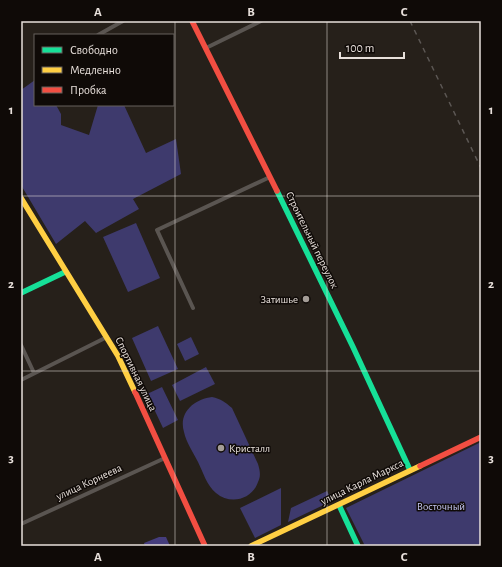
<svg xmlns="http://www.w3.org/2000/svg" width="502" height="567" viewBox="0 0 502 567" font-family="'Alegreya Sans',sans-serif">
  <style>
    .green { fill: #3e3a6d }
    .forest { fill: #453d7d }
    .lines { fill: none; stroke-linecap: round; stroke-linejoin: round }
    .street { stroke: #5a5551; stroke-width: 4 }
    .fast { stroke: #16e098; stroke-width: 5.5 }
    .slow { stroke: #ffcf43; stroke-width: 5.5 }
    .jam { stroke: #f24e42; stroke-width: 5.5 }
    .rail { stroke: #5c5754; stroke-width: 1.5; stroke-dasharray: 5 5; stroke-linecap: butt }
    .grid { fill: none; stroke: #e8e0db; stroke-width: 1; stroke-opacity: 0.55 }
    .poi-dot { fill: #a49d97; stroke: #0f0a07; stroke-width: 1.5 }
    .labels { text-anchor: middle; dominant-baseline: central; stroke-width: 3; stroke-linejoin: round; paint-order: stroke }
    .street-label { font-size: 11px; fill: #e8e0db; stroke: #0f0a07 }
    .poi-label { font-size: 11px; fill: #e8e0db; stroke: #0f0a07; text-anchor: end }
    .park-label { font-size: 11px; fill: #c5c6f1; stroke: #0f0a07 }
    .neatline { fill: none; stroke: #e8e0db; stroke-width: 1.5 }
    .grid-label { font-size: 13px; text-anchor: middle; font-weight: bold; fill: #e8e0db }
  </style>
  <rect width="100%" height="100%" fill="#26201a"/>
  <!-- green -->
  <path class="green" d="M 35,80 L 35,105 L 56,105 L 61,114 L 61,125 L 89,135 L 98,105 L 124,105 L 146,153 L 176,139 L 181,174 L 133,199 L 139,209 L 96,233 L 85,221 L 56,244 L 21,185 L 21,90 Z
    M 136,223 L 160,278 L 128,292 L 103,237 Z
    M 158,326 L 178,369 L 151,381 L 132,338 Z
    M 191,337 L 199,354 L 185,361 L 177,344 Z
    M 206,367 L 215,384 L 180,401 L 172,385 Z
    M 162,387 L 178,420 L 163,428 L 147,394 Z
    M 212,397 C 221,399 225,402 232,408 L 258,464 C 260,471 261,476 258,482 C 252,500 230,505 216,493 C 207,486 203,472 198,462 C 193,452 186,442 184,432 C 178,412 195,399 212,397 Z
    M 481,442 L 481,546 L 365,546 L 346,508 Z
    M 281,488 L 281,525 L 255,538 L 240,508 Z
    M 327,491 L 332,501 L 288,522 L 291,508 Z"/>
  <!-- forest -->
  <path class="forest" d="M 159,537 L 166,537 L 170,546 L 145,546 L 144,543 Z"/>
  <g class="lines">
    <!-- street -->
    <path class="street" d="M 98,35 L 123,21
      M 206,48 L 261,21
      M 193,308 L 157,230 L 270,177
      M 21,345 L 34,373
      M 21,380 L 107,337
      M 21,524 L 165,458"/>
    <!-- fast -->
    <path class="fast" d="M 277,191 L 353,347 L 410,470
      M 21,293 L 65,272
      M 339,505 L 358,546"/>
    <!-- slow -->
    <path class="slow" d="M 21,198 L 118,356 L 135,392
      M 251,546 L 420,466"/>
    <!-- jam -->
    <path class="jam" d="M 192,21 L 277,191
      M 135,392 L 205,546
      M 420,466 L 481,437"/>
    <!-- rail -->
    <path class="rail" d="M 410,21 L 481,168"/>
  </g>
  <!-- grid -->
  <path class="grid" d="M 175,21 L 175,546M 327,21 L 327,546M 21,196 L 481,196M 21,371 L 481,371"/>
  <!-- markers -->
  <g class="poi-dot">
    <circle cx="306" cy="299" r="4"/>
    <circle cx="221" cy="448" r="4"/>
  </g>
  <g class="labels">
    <!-- street labels -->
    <g class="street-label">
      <text transform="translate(312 240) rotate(64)">Строительный переулок</text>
      <text transform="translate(136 374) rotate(64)">Спортивная улица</text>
      <text transform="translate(89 482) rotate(-25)">улица Корнеева</text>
      <text transform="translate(362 482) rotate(-26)">улица Карла Маркса</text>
    </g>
    <!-- poi labels -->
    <g class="poi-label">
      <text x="298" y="299">Затишье</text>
      <text x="229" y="448" text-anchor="start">Кристалл</text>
    </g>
    <!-- park labels -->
    <g class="park-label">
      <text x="441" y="506">Восточный</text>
    </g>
  </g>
  <!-- border -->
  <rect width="502" height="567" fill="none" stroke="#0f0a07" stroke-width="44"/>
  <!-- legend -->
  <rect x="34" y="34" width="140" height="72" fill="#0f0a07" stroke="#66605c"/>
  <rect x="42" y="47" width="20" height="6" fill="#16e098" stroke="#66605c"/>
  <text x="70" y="54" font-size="12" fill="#e8e0db">Свободно</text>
  <rect x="42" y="67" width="20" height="6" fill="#ffcf43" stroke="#66605c"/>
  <text x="70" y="74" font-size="12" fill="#e8e0db">Медленно</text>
  <rect x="42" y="87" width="20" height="6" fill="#f24e42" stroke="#66605c"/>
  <text x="70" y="94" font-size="12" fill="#e8e0db">Пробка</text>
  <!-- scale -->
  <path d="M340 52v6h64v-6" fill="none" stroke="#e8e0db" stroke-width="2"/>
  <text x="346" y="52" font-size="12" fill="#e8e0db" stroke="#0f0a07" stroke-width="3" paint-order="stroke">100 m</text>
  <rect x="22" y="22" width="458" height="523" class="neatline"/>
  <g class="grid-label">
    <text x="98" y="16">A</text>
    <text x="251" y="16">B</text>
    <text x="404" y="16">C</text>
    <text x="11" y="114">1</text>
    <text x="491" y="114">1</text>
    <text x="11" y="288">2</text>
    <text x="491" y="288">2</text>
    <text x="11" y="462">3</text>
    <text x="491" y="462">3</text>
    <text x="98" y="561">A</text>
    <text x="251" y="561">B</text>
    <text x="404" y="561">C</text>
  </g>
</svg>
